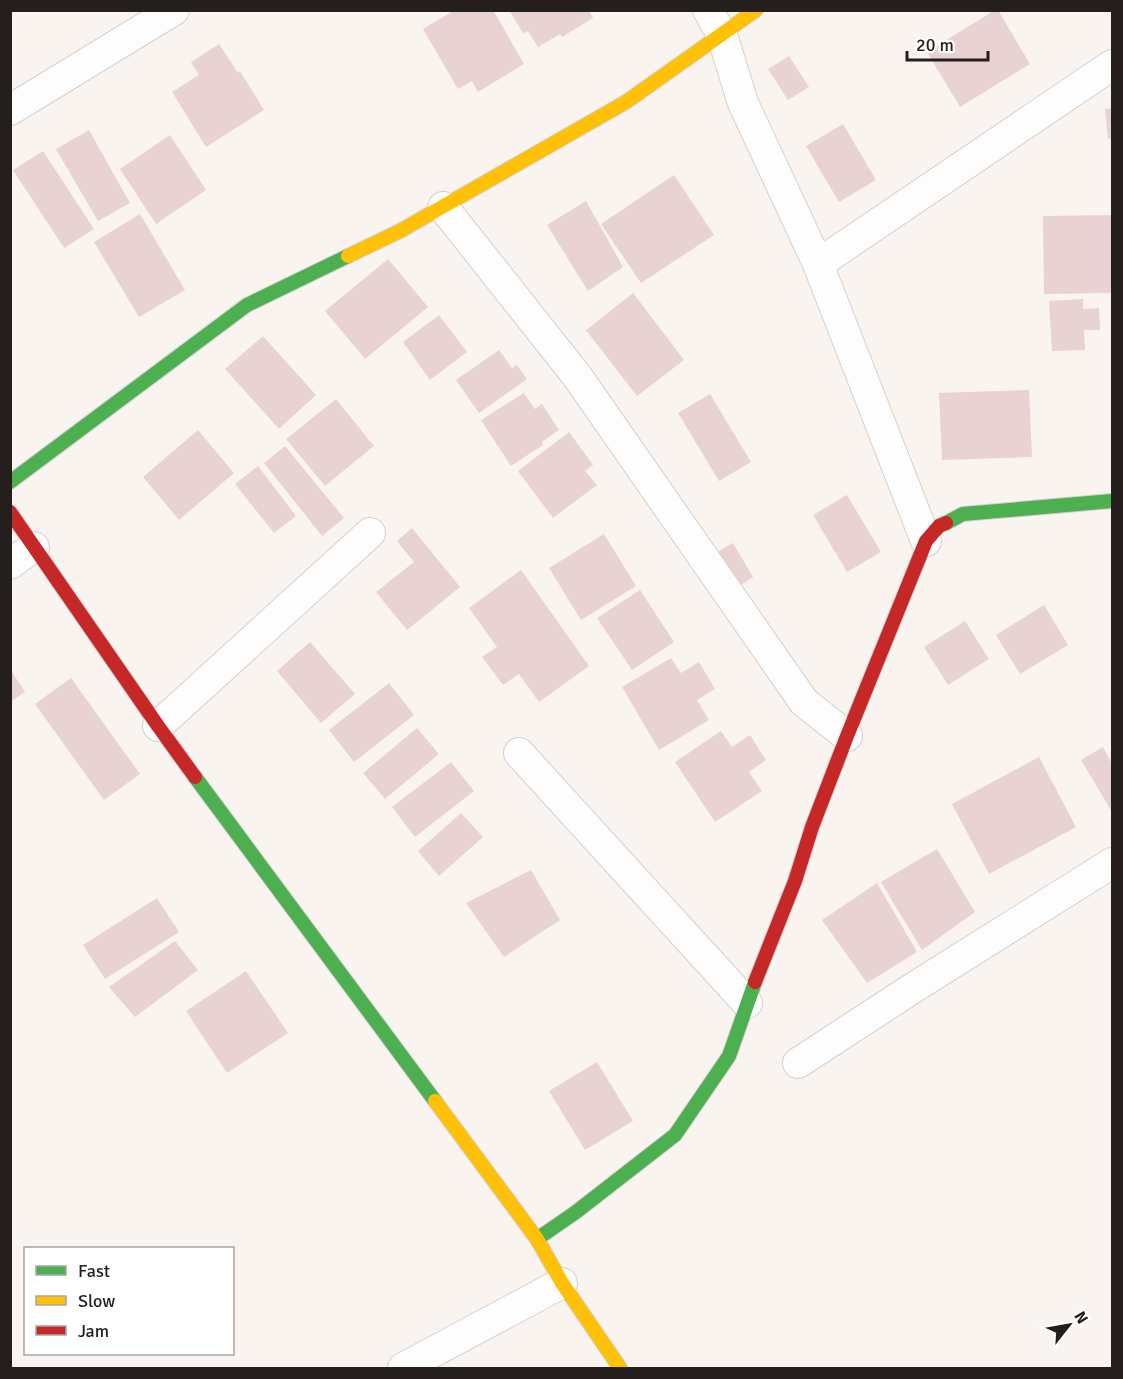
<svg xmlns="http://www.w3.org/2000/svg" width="1123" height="1379" viewBox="0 0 1123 1379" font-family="Signika,sans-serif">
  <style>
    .building { fill: #e8d2d2 }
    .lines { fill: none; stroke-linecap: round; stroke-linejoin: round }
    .street-casing { stroke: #d5d0cd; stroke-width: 32 }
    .fast-casing { stroke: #d5d0cd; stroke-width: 16 }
    .slow-casing { stroke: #d5d0cd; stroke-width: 16 }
    .jam-casing { stroke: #d5d0cd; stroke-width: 16 }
    .street { stroke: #fefdfd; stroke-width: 30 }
    .fast { stroke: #4caf50; stroke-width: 14 }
    .slow { stroke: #ffc107; stroke-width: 14 }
    .jam { stroke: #c62828; stroke-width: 14 }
  </style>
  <rect width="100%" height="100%" fill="#faf4f1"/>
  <!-- building -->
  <path class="building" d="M 455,10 L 493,10 L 524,64 L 478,92 L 472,81 L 458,89 L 423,29 Z
    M 509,10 L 589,10 L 593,18 L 562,37 L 560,34 L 538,47 L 528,31 L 523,33 Z
    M 995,10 L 998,10 L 1030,64 L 960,107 L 927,52 Z
    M 219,44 L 238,73 L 240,71 L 264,110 L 206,147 L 172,92 L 199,75 L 191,62 Z
    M 789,56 L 809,87 L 788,100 L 768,69 Z
    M 1112,108 L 1112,138 L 1108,139 L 1105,109 Z
    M 843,124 L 876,180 L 839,202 L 806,146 Z
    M 89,130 L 130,203 L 98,221 L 56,149 Z
    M 170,135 L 206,190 L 156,224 L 120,169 Z
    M 43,151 L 94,229 L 64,248 L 13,170 Z
    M 674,175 L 714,235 L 641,283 L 601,224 Z
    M 586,201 L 623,267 L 588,291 L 547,225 Z
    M 140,214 L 185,290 L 139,317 L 94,242 Z
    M 1112,215 L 1112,293 L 1044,294 L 1043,216 Z
    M 388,259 L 428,307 L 365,359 L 325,311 Z
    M 633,293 L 684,360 L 637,396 L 586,330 Z
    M 1083,299 L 1083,309 L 1099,308 L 1100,330 L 1084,330 L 1085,350 L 1052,351 L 1049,301 Z
    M 439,315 L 467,352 L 430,380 L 403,342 Z
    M 263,336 L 316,395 L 279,429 L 225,369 Z
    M 499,350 L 512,368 L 517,365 L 527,379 L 479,413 L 456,380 Z
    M 1029,390 L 1032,457 L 942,460 L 939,393 Z
    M 524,393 L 535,409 L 542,404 L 559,430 L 542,442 L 543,445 L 511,466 L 481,420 Z
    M 710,394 L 751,462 L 719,481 L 678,413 Z
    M 336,399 L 374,446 L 325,486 L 286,439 Z
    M 198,430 L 234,473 L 179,520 L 143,477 Z
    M 569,432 L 593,465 L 585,471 L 597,485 L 553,518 L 518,471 Z
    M 285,446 L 344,518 L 322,536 L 264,463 Z
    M 258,466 L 296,516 L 274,533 L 235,484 Z
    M 847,495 L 881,552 L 847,572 L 813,515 Z
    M 412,528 L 460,587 L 407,630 L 376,592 L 414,562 L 397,541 Z
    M 604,534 L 636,586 L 581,620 L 549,568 Z
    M 733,543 L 753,577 L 735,589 L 714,554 Z
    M 521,570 L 589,666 L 539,702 L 519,674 L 503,685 L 482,657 L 497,647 L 469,608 Z
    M 640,590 L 674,642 L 632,670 L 597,618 Z
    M 1044,605 L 1068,645 L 1020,674 L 996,635 Z
    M 965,621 L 989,659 L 948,685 L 924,647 Z
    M 310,642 L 355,694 L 321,723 L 277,671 Z
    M 671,658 L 681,673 L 699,662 L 715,689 L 697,700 L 709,720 L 659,750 L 622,687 Z
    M 10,669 L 25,692 L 10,702 Z
    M 71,678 L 140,774 L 104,800 L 35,704 Z
    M 389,683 L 414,715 L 354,762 L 329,730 Z
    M 417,728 L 439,754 L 385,799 L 363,773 Z
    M 721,731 L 732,747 L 750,735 L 766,760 L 749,772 L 762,791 L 715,822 L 675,762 Z
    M 1103,747 L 1112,764 L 1112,812 L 1081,760 Z
    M 1039,757 L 1076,827 L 989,874 L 952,804 Z
    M 451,762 L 474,791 L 415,837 L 392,807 Z
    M 461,813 L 483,837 L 439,876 L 418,851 Z
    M 937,849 L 975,912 L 922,950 L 881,882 Z
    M 531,870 L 560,920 L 504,957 L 466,903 Z
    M 877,883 L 917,952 L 867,983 L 822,920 Z
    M 157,898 L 179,932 L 105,979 L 83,945 Z
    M 175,941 L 198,970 L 135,1017 L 109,987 Z
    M 246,971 L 288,1033 L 227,1073 L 186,1011 Z
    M 597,1062 L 633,1121 L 585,1150 L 549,1091 Z"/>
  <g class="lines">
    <!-- street casing -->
    <g class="street-casing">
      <path id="street" d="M 708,10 L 722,35 L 743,103 L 818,264 L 926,541
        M 10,110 L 174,10
        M 443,207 L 577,376 L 804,702 L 847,736
        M 818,264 L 1112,65
        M 10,564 L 34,547
        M 158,726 L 370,533
        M 519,753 L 747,1003
        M 798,1063 L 913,988 L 1112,863
        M 403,1368 L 562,1283"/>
    </g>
    <!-- fast casing -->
    <g class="fast-casing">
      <path id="fast" d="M 10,482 L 247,305 L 348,256
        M 946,523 L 963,514 L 1112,501
        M 195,777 L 435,1101
        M 537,1239 L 576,1212 L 675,1135 L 729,1056 L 755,982"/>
    </g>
    <!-- slow casing -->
    <g class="slow-casing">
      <path id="slow" d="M 348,256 L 400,231 L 626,102 L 756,10
        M 435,1101 L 537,1239 L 562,1283 L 620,1368"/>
    </g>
    <!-- jam casing -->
    <g class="jam-casing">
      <path id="jam" d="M 10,512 L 158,726 L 195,777
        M 755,982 L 795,881 L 812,827 L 847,736 L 926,541 L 939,526 L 946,523"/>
    </g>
    <!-- street -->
    <use href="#street" class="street"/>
    <!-- fast -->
    <use href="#fast" class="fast"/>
    <!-- slow -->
    <use href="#slow" class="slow"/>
    <!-- jam -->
    <use href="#jam" class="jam"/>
  </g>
  <!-- border -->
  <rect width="1123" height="1379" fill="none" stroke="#241f1d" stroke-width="24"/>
  <!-- legend -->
  <rect x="24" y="1247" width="210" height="108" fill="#ffffff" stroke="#a7a5a5" stroke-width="1.5"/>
  <rect x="36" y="1266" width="30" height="9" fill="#4caf50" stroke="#a7a5a5" stroke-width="1.5"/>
  <text x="78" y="1277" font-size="18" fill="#241f1d">Fast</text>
  <rect x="36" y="1296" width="30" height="9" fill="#ffc107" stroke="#a7a5a5" stroke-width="1.5"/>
  <text x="78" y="1307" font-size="18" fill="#241f1d">Slow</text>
  <rect x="36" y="1326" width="30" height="9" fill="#c62828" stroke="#a7a5a5" stroke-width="1.5"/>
  <text x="78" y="1337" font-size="18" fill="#241f1d">Jam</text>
  <!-- north arrow -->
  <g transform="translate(1069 1325) rotate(59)" stroke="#ffffff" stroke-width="4.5" paint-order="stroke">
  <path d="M0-4.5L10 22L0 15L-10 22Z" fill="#241f1d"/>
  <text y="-9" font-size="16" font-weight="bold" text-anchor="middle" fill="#241f1d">N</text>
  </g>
  <!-- scale -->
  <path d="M907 51v9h81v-9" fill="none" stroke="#241f1d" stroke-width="3"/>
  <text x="916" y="51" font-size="18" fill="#241f1d" stroke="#ffffff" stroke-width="4.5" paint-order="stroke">20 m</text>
</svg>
